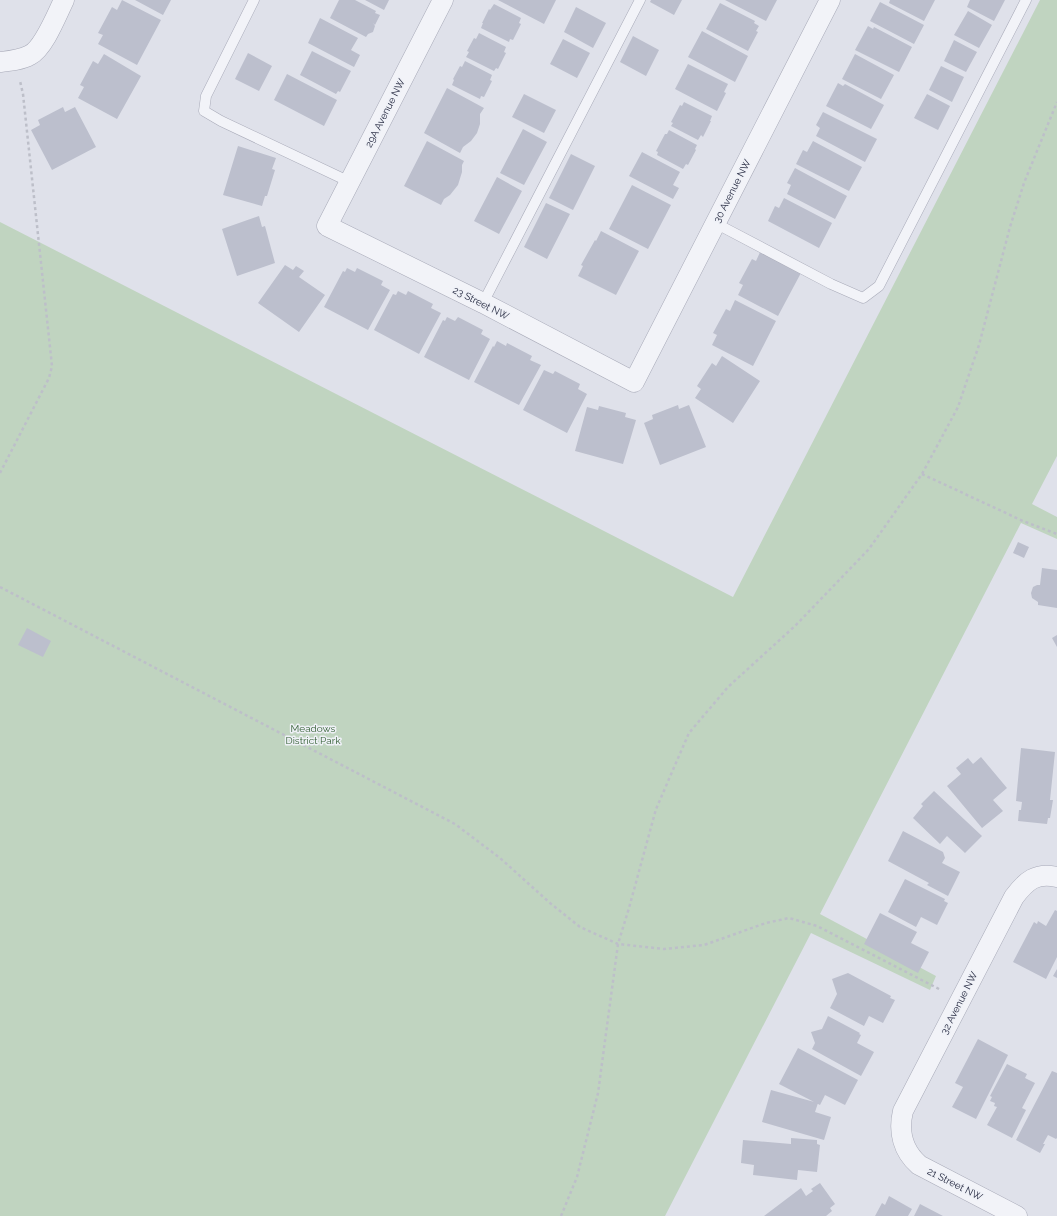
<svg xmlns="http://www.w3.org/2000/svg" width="1057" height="1216" viewBox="0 0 1057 1216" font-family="Raleway,sans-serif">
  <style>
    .green { fill: #c0d4c0 }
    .building { fill: #bcbfcd }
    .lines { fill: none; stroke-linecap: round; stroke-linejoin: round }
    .service-casing { stroke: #a8aab8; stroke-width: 11 }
    .minor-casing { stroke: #a8aab8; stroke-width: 21 }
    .path { stroke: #bdbfc9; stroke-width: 2.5; stroke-dasharray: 3 3; stroke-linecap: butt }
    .service { stroke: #f2f3f8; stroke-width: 10 }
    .minor { stroke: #f2f3f8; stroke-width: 20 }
    .labels { text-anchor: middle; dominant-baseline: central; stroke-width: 3; stroke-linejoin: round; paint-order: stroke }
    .street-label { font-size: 10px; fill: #272b42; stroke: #eff1f7 }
    .park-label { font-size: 10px; fill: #335f34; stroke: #eff1f7 }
  </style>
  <rect width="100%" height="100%" fill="#dfe1ea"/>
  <!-- green -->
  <path class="green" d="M 1040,0 L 1057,0 L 1057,456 L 1032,504 L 1057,517 L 1057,539 L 1021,523 L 820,914 L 936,976 L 930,990 L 811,933 L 665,1216 L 0,1216 L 0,222 L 733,597 Z"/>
  <!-- building -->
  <path class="building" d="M 122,0 L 161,20 L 137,65 L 98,44 L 103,35 L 98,33 L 112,7 L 117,10 Z
    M 135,0 L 171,0 L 163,15 Z
    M 339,0 L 355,0 L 376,11 L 375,13 L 380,15 L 375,25 L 373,23 L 375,26 L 373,32 L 368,34 L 366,37 L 330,18 Z
    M 365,0 L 389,0 L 384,10 Z
    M 498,0 L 556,0 L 544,24 Z
    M 651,0 L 682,0 L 674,15 L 650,2 Z
    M 725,0 L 777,0 L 766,21 Z
    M 890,0 L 935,0 L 924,21 L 889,3 Z
    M 970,0 L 1005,0 L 994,21 L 967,7 Z
    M 880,2 L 924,25 L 914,44 L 870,21 Z
    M 720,3 L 755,21 L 754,23 L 759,26 L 756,31 L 758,32 L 748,51 L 706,29 Z
    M 494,4 L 521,18 L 519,23 L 521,24 L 513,40 L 510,39 L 509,42 L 481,28 L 483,23 L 482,23 L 489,9 L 490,10 Z
    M 576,7 L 606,23 L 593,48 L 564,32 Z
    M 968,11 L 992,25 L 979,48 L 954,35 Z
    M 320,18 L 358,38 L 351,50 L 360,55 L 354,67 L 308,43 Z
    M 868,26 L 873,29 L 874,27 L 912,47 L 899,72 L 855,50 Z
    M 702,31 L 748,56 L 735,82 L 688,57 Z
    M 479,33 L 506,47 L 504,52 L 506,53 L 498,69 L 496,68 L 494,71 L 466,57 L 469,52 L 467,51 L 474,38 L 476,39 Z
    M 633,36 L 659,50 L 646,76 L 620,62 Z
    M 563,39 L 590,53 L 577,78 L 550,64 Z
    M 954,40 L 977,52 L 966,72 L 944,61 Z
    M 312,51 L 351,71 L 340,92 L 338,91 L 336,94 L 300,75 Z
    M 248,53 L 272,66 L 259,91 L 235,79 Z
    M 104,54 L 141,76 L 117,119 L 78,98 L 84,87 L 80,85 L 93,61 L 98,64 Z
    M 855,54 L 894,75 L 881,99 L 842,79 Z
    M 465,61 L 492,75 L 490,80 L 492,81 L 484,97 L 481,96 L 480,99 L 452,85 L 454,80 L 453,79 L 460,66 L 462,67 Z
    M 688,64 L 728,84 L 724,92 L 726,93 L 717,111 L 675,89 Z
    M 941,66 L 964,77 L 952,102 L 929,90 Z
    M 287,74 L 337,100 L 324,126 L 274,100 Z
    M 838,83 L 843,86 L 845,84 L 884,105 L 871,129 L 826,106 Z
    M 447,88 L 484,108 L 480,114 L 480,124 L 477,133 L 471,141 L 463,147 L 460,153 L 424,133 Z
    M 524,94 L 556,110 L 544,133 L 512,117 Z
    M 927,94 L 950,106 L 938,130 L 914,118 Z
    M 684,102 L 712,116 L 710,121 L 711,121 L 703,137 L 701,135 L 698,140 L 671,126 L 673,123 L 671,122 L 680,105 L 682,106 Z
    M 63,107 L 65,112 L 75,107 L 96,147 L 52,170 L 31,130 L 40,125 L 38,120 Z
    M 823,112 L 877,139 L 865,162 L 816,136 L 820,128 L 816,125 Z
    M 523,129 L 547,142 L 524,185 L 500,173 Z
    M 669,130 L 697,145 L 695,149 L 696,150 L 688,165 L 686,164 L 683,169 L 657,155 L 658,152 L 656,151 L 665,134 L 667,134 Z
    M 427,141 L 464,161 L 462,165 L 462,172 L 458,185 L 450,195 L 444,199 L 441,205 L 404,186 Z
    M 813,141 L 862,167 L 849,191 L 796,164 L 803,150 L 807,152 Z
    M 238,146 L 276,158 L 272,169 L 275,170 L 267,196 L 265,196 L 262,206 L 223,195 Z
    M 642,152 L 680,172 L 673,185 L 679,188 L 673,199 L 629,176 Z
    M 571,154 L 595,166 L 573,210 L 549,198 Z
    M 795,168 L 847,196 L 835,219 L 787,194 L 791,185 L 787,183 Z
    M 497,177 L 522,191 L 499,234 L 474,221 Z
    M 632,185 L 671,205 L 648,249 L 609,229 Z
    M 784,198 L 832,223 L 819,248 L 768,221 L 775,206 L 779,208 Z
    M 546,203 L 570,214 L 547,259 L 524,247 Z
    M 259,216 L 262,227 L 265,226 L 275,263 L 237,276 L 222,229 Z
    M 601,231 L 639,251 L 616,295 L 578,276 L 583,266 L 581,265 L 595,240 L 596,241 Z
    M 761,250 L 802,271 L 778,316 L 738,295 L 743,285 L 739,283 L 752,259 L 756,261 Z
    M 285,265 L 293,270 L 296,266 L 304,271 L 299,277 L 325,295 L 299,332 L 258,303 Z
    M 347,268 L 355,272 L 357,268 L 383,281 L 381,285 L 390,290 L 368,330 L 324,307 L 343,271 L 345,272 Z
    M 398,291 L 406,295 L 408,291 L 433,304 L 431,308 L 441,313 L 419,354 L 374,330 L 393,294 L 396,295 Z
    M 735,300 L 776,321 L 753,366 L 712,345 L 717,335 L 713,333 L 726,309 L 730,311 Z
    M 447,317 L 455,321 L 458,317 L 483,330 L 481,334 L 490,339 L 469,380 L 424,357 L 443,320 L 445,321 Z
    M 497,341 L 506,346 L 507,343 L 532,356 L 530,360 L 541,365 L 519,405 L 474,382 L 493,346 L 494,347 Z
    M 722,356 L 760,381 L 733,423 L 695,398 L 701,389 L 697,386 L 712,363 L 716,366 Z
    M 544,370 L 553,374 L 555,371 L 580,384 L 578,389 L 587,394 L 567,433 L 523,410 Z
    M 678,405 L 679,409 L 689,405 L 706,447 L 660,465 L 644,423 L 653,419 L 652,415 Z
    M 599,406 L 626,413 L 625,417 L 636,420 L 623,464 L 575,451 L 587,407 L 598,410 Z
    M 1018,542 L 1029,547 L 1024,558 L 1013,553 Z
    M 1042,568 L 1057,570 L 1057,608 L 1038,605 L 1038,602 L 1032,598 L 1031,593 L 1033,587 L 1037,585 L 1040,585 Z
    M 27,628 L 51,641 L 43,657 L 18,645 Z
    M 1057,635 L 1057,647 L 1052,638 Z
    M 1021,748 L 1055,752 L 1050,800 L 1053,800 L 1050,818 L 1048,818 L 1047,824 L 1018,821 L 1019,810 L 1021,810 L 1022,802 L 1016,801 Z
    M 981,757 L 1007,788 L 993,800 L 1003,811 L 982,828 L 947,786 L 961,774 L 956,768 L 968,758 L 973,764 Z
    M 934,791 L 982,836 L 965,853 L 947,836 L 940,844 L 913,818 L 923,806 L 921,804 Z
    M 903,831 L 943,852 L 945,858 L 942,863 L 960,872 L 948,896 L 927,885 L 929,883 L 888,861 Z
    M 905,879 L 945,899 L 944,901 L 948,903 L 937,925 L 921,917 L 916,927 L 888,912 Z
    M 1055,910 L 1057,911 L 1057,957 L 1046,979 L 1013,962 L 1034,922 L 1037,924 L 1038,921 L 1046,926 Z
    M 880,913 L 917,932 L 911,943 L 929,952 L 918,973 L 864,944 Z
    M 1057,969 L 1057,978 L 1053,976 Z
    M 848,973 L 891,996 L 890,998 L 895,1000 L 883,1023 L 869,1016 L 864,1026 L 830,1008 L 837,994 L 832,979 Z
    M 828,1016 L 860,1033 L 859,1034 L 861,1035 L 857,1043 L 874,1052 L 861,1076 L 812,1049 L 815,1043 L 811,1032 L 822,1029 Z
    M 978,1039 L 1008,1055 L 976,1119 L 952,1107 L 963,1087 L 955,1083 Z
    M 798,1048 L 858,1080 L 845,1105 L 825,1095 L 820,1105 L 779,1084 Z
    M 1007,1064 L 1027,1074 L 1025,1078 L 1035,1083 L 1022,1108 L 1026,1110 L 1012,1138 L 987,1125 L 997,1107 L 994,1106 L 995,1103 L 990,1101 L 992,1097 L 990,1096 Z
    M 1052,1071 L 1057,1073 L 1057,1138 L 1056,1139 L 1048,1135 L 1043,1144 L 1045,1144 L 1040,1153 L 1016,1140 Z
    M 771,1090 L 818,1103 L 815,1112 L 831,1117 L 824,1140 L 762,1122 Z
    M 791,1138 L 817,1140 L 817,1144 L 820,1145 L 817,1172 L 798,1170 L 797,1180 L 753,1175 L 754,1165 L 741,1163 L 743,1140 L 791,1144 Z
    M 820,1183 L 835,1204 L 830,1208 L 832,1211 L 826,1216 L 764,1216 L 801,1188 L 806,1196 L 813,1191 L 811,1189 Z
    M 889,1196 L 912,1209 L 908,1216 L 875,1216 L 882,1203 L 885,1205 Z
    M 920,1204 L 943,1216 L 914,1216 Z"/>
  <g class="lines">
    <!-- service casing -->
    <g class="service-casing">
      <path id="service" d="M 254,0 L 206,96 L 204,111 L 221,121 L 350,182
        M 715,223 L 831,284 L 863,298 L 879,286 L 1026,0
        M 483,303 L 640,0"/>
    </g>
    <!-- minor casing -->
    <g class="minor-casing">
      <path id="minor" d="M 443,0 L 327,226 L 483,303 L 634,382 L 830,0
        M 0,62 C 10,61 21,60 30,55 C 44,48 57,14 64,0
        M 1017,1216 L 919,1165 C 903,1151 898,1132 903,1111 L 1014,897 C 1026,881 1036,872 1057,877"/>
    </g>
    <!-- path -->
    <path class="path" d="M 0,473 L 49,378 L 52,366 L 23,94 L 20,81
      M 922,474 L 1023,521 L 1057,534
      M 0,587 L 455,824 L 500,858 L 550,903 L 580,927 L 618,944 L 664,949 L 704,945 L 766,923 L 789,918 L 817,926 L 941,990
      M 561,1216 L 577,1177 L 598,1093 L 618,944 L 629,908 L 656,809 L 689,733 L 728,687 L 795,626 L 869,549 L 922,474 L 958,407 L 979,345 L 1010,227 L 1024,183 L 1057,102"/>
    <!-- service -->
    <use href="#service" class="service"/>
    <!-- minor -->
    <use href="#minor" class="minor"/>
  </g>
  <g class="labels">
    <!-- street labels -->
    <g class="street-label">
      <text transform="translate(385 113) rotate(-63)">29A Avenue NW</text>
      <text transform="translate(732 191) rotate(-63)">30 Avenue NW</text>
      <text transform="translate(481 303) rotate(27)">23 Street NW</text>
      <text transform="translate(959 1003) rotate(-63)">32 Avenue NW</text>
      <text transform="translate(955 1184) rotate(27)">21 Street NW</text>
    </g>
    <!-- park labels -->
    <g class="park-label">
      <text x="313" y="728">Meadows<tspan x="313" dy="12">District Park</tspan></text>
    </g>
  </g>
</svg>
